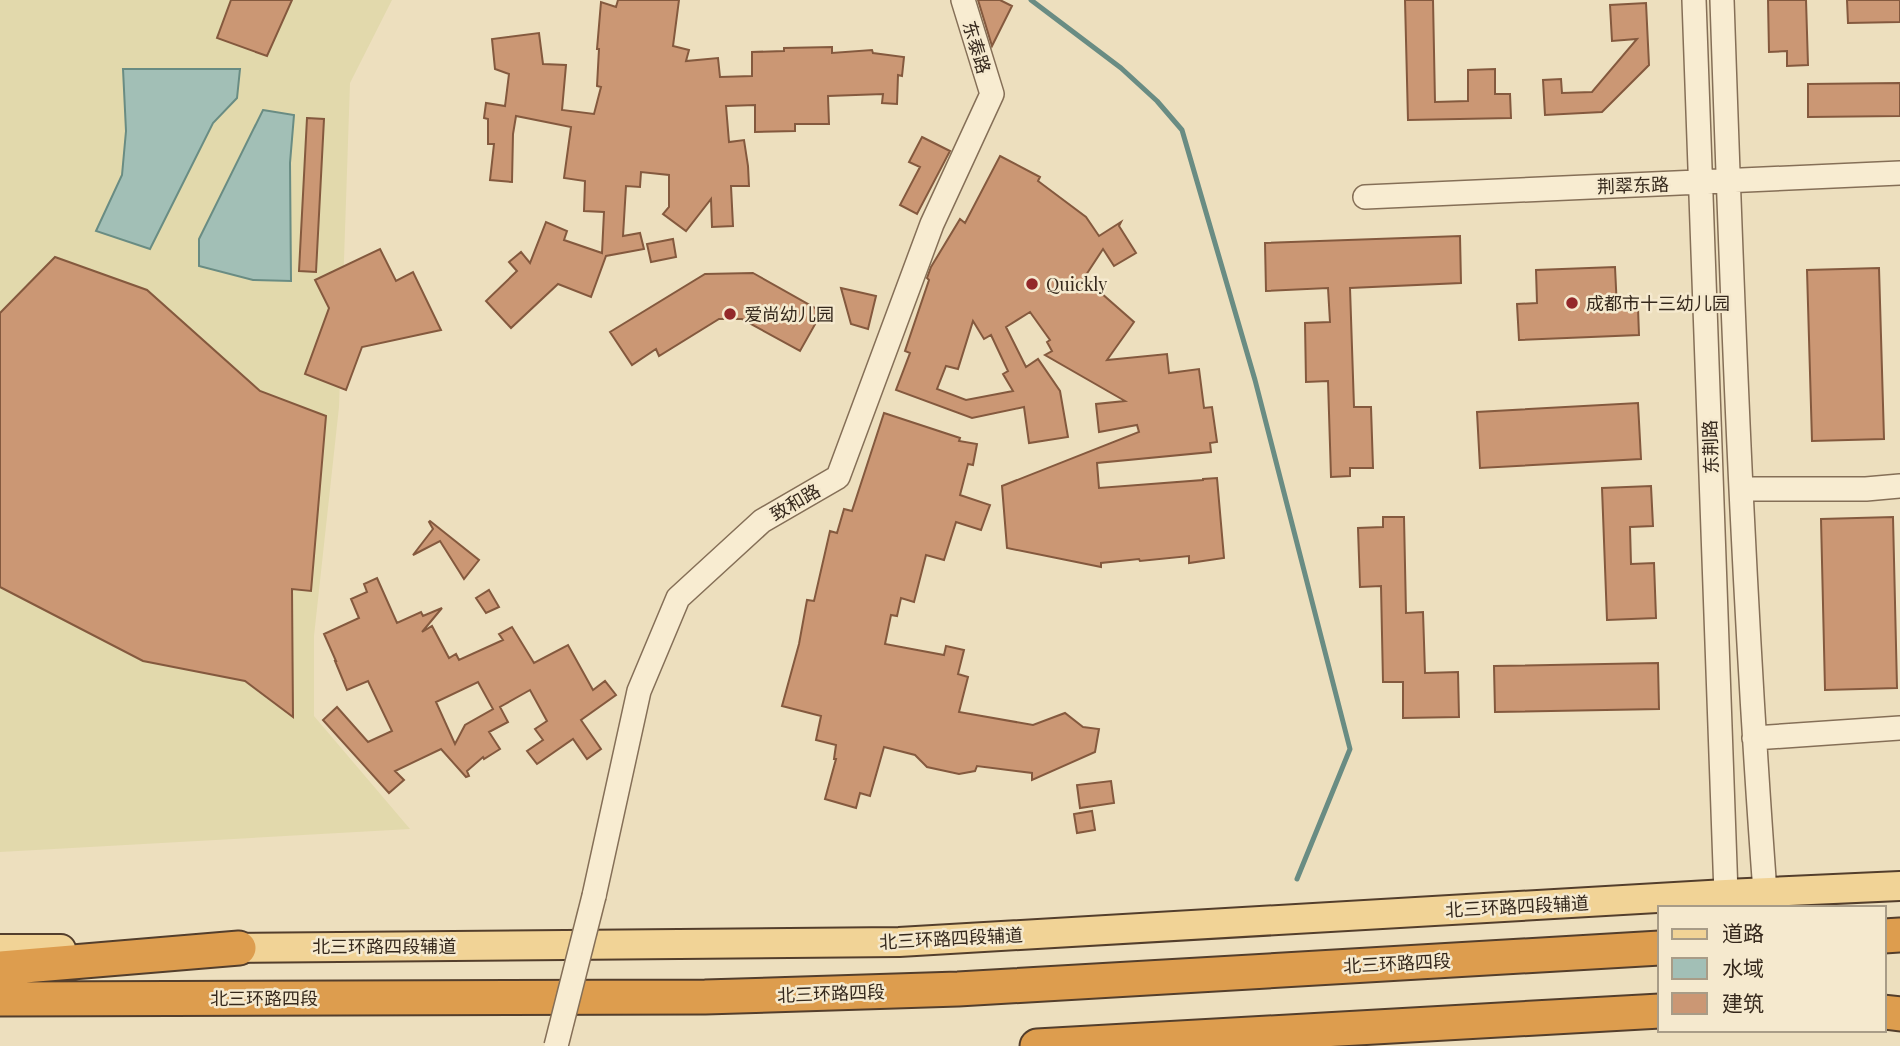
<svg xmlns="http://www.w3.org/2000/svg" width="1900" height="1046" viewBox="0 0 1900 1046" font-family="'Playfair Display','Noto Sans SC',serif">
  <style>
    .farmland { fill: #e2d9ac }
    .water { fill: #a2bfb6; stroke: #698c83; stroke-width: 2 }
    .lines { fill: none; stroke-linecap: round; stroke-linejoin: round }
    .stream { stroke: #698c83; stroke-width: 5 }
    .building { fill: #cb9774; stroke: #84593e; stroke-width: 2; fill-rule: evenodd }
    .minor-casing { stroke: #856f57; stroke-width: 26 }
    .major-casing { stroke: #533e2c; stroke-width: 32 }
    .highway-casing { stroke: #533e2c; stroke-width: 37 }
    .minor { stroke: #f8ecd1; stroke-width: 23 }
    .major { stroke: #f1d396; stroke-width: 28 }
    .highway { stroke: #dd9d4e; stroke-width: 33 }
    .minor-bridge-casing { stroke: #856f57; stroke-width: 26; stroke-linecap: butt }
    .minor-bridge { stroke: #f8ecd1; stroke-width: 23 }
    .poi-dot { fill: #93282a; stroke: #f5e9ce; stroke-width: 2.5 }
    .labels { text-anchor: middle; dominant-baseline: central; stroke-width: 5; stroke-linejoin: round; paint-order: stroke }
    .street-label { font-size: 18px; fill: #35281c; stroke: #f5e9ce }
    .poi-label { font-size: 18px; fill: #35281c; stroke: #f5e9ce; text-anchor: start }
  </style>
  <rect width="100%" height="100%" fill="#eddfbe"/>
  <!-- farmland -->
  <path class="farmland" d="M 0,0 L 392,0 L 350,83 L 339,407 L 314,636 L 314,716 L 410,829 L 0,852 Z"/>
  <!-- water -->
  <path class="water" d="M 123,69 L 240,69 L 237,98 L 213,123 L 150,249 L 96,231 L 122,175 L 126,131 Z
    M 263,110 L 294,115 L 290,163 L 291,281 L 253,280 L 199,266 L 199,239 Z"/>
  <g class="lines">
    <!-- stream -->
    <path class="stream" d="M 1031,0 L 1121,68 L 1157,101 L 1182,130 L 1255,380 L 1350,749 L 1297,879"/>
  </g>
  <!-- building -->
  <path class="building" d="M 231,0 L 292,0 L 267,56 L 217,38 Z
    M 618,0 L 679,0 L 673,46 L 689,50 L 686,61 L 718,58 L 720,77 L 752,76 L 752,52 L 784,51 L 784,48 L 832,47 L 832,53 L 872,50 L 873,53 L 904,57 L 902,76 L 898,75 L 897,104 L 882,103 L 883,94 L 828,96 L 829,124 L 795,124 L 795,131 L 755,132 L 755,105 L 726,106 L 729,142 L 744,140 L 748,166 L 749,186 L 731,186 L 733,226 L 712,227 L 711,199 L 686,231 L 663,214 L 669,207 L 669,175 L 641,172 L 640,187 L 626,186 L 623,236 L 640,233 L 644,249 L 606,256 L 591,297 L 558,284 L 511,328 L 486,301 L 517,271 L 509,262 L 521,252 L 530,263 L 546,222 L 567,231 L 564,240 L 602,253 L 604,212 L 584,211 L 585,181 L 564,178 L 571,127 L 516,116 L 513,134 L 512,182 L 490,180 L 494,144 L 488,144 L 488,119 L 484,118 L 486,103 L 505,106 L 509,74 L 495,69 L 492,39 L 539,33 L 543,64 L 566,65 L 562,110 L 594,114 L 601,87 L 597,86 L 599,49 L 597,49 L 601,2 L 616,7 Z
    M 978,0 L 1000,0 L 1012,6 L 992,46 Z
    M 1405,0 L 1433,0 L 1435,102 L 1468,101 L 1468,70 L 1495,69 L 1495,94 L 1510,94 L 1511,118 L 1408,120 Z
    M 1768,0 L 1806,0 L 1808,65 L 1787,66 L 1787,51 L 1769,52 Z
    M 1847,0 L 1900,0 L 1900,22 L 1848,23 Z
    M 1646,3 L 1649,65 L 1602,112 L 1545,115 L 1543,80 L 1561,79 L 1562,93 L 1592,92 L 1637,39 L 1612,41 L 1610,5 Z
    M 1900,83 L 1900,116 L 1808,117 L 1808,84 Z
    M 307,118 L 324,119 L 316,272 L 299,271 Z
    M 922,137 L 950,151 L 917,214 L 900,205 L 920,167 L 909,162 Z
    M 1000,156 L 1040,177 L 1038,181 L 1086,217 L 1099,236 L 1121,222 L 1119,226 L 1136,253 L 1114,266 L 1103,249 L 1084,278 L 1134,322 L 1107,360 L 1167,354 L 1169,373 L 1199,369 L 1204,408 L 1212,407 L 1217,442 L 1210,443 L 1211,452 L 1097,463 L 1099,488 L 1203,480 L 1203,479 L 1217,478 L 1224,558 L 1189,563 L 1189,556 L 1140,561 L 1139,559 L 1101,563 L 1101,567 L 1007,548 L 1002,486 L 1139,432 L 1137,425 L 1099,432 L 1096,404 L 1125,401 L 1045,355 L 1052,351 L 1047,342 L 1050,340 L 1030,312 L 1006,327 L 1026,367 L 1038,359 L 1060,391 L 1068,437 L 1029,443 L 1024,407 L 972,418 L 896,390 L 910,353 L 905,351 L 929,280 L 927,278 L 931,267 L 960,219 L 965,223 ZM 973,321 L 984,339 L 991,335 L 1008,371 L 1003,374 L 1013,391 L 966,400 L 937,389 L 946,366 L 958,369 Z
    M 1460,236 L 1461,283 L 1350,288 L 1354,407 L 1371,407 L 1373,468 L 1350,468 L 1350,476 L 1331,477 L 1328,381 L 1306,382 L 1305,323 L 1330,322 L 1328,288 L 1266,291 L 1265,243 Z
    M 673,239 L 676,257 L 651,262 L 647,244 Z
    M 380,249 L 396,281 L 413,272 L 441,330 L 362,347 L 346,390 L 305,374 L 329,308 L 315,280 Z
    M 55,257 L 147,290 L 260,391 L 326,416 L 311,591 L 292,589 L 293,717 L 245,681 L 143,661 L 0,587 L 0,313 Z
    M 1615,267 L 1617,309 L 1638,308 L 1639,335 L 1519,340 L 1517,304 L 1537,303 L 1536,270 Z
    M 1879,268 L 1884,439 L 1812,441 L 1807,270 Z
    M 753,273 L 822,312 L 800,351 L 742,319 L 719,319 L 659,356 L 656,349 L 632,365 L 610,332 L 705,274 Z
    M 841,288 L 876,296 L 868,329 L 851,324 Z
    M 1638,403 L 1641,459 L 1480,468 L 1477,412 Z
    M 884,413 L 960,438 L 959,441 L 977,444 L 973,465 L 968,464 L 960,495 L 990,505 L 981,530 L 956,522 L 944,560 L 926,555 L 914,602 L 901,598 L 897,616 L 891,615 L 885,644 L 944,655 L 946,646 L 964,650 L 958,674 L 968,677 L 959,712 L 1033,725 L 1065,713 L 1083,727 L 1099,729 L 1095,752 L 1032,780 L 1032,773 L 977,766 L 975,771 L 959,774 L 927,767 L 915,755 L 884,747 L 870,796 L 860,793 L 856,808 L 825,799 L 836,759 L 834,759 L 836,745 L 816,740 L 821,716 L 782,706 L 799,644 L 807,600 L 814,601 L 830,531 L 837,533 L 844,509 L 852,511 Z
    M 1651,486 L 1653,526 L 1630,527 L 1631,564 L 1654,563 L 1656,618 L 1607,620 L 1602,488 Z
    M 1383,517 L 1404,517 L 1406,613 L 1423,612 L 1425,673 L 1458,672 L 1459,717 L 1403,718 L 1403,682 L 1383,682 L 1381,586 L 1360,587 L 1358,528 L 1383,527 Z
    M 1893,517 L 1897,688 L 1825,690 L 1821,519 Z
    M 430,521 L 479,560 L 464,579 L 440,541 L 413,555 L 433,529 L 429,522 Z
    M 377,578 L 397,623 L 421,612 L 423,616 L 442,608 L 422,632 L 432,626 L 449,658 L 456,654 L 459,660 L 503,640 L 499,634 L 512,627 L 534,663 L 568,645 L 593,690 L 605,681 L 616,695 L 581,720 L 601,749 L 587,759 L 573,739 L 537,764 L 527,751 L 543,740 L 535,729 L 547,721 L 530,690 L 500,707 L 508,722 L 489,732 L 500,749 L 484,759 L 483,757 L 467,771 L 469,776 L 466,777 L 441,749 L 395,771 L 404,780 L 389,793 L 323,720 L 337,707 L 368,742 L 392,731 L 368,681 L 347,690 L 335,661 L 336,661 L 324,634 L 359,618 L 351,599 L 367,592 L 364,584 ZM 478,682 L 493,709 L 465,725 L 455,744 L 436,702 Z
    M 489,590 L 499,607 L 486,613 L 476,598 Z
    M 1658,663 L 1659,709 L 1495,712 L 1494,666 Z
    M 1111,781 L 1114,803 L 1080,808 L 1077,785 Z
    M 1092,811 L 1095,830 L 1077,833 L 1074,814 Z"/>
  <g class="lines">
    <!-- minor casing -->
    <g class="minor-casing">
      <path id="minor" d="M 1694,0 L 1726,894
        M 1722,0 C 1732,297 1743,595 1765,892
        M 1365,197 L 1900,173
        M 1742,489 L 1866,489 L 1900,486
        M 1754,738 L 1900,728
        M 594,896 L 639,691 L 678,598 L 762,521 L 838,477 L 932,224 L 992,94 L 963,0"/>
    </g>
    <!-- major casing -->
    <g class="major-casing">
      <path id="major" d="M 217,948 L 899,942 L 1726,894 L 1900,886
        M 0,949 L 61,949"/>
    </g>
    <!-- highway casing -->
    <g class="highway-casing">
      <path id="highway" d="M 1884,936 L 1900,935
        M 0,968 L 239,948
        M 0,999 L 705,997 L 958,989 L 1660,948
        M 1884,1012 L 1900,1014
        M 1037,1046 L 1660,1011"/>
    </g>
    <!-- minor -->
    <use href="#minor" class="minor"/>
    <!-- major -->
    <use href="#major" class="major"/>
    <!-- highway -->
    <use href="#highway" class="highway"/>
    <!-- minor-bridge casing -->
    <g class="minor-bridge-casing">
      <path id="minor-bridge" d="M 556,1046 L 594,896"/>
    </g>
    <!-- minor-bridge -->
    <use href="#minor-bridge" class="minor-bridge"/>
  </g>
  <!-- markers -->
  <g class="poi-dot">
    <circle cx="1032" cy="284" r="7"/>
    <circle cx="1572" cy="303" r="7"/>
    <circle cx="730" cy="314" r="7"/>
  </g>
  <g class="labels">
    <!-- street labels -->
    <g class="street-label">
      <text transform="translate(977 47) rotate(73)">东泰路</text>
      <text transform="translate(1633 185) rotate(-2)">荆翠东路</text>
      <text transform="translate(1710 447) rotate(-92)">东荆路</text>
      <text transform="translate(795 502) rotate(-30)">致和路</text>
      <text transform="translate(1517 906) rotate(-3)">北三环路四段辅道</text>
      <text transform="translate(951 938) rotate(-3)">北三环路四段辅道</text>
      <text x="384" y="946">北三环路四段辅道</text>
      <text transform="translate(1397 963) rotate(-3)">北三环路四段</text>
      <text transform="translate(831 993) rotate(-2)">北三环路四段</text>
      <text x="264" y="998">北三环路四段</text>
    </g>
    <!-- poi labels -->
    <g class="poi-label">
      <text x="1046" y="284">Quickly</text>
      <text x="1586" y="303">成都市十三幼儿园</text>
      <text x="744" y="314">爱尚幼儿园</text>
    </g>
  </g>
  <!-- legend -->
  <rect x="1658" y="906" width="228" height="126" fill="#f5e9ce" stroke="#a89c87" stroke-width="2"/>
  <rect x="1672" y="929" width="35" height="10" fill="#f1d396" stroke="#a89c87" stroke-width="2"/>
  <text x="1722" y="941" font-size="21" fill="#35281c">道路</text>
  <rect x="1672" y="958" width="35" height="21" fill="#a2bfb6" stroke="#a89c87" stroke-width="2"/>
  <text x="1722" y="976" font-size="21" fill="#35281c">水域</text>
  <rect x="1672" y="993" width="35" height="21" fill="#cb9774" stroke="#a89c87" stroke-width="2"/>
  <text x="1722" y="1011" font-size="21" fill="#35281c">建筑</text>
</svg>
